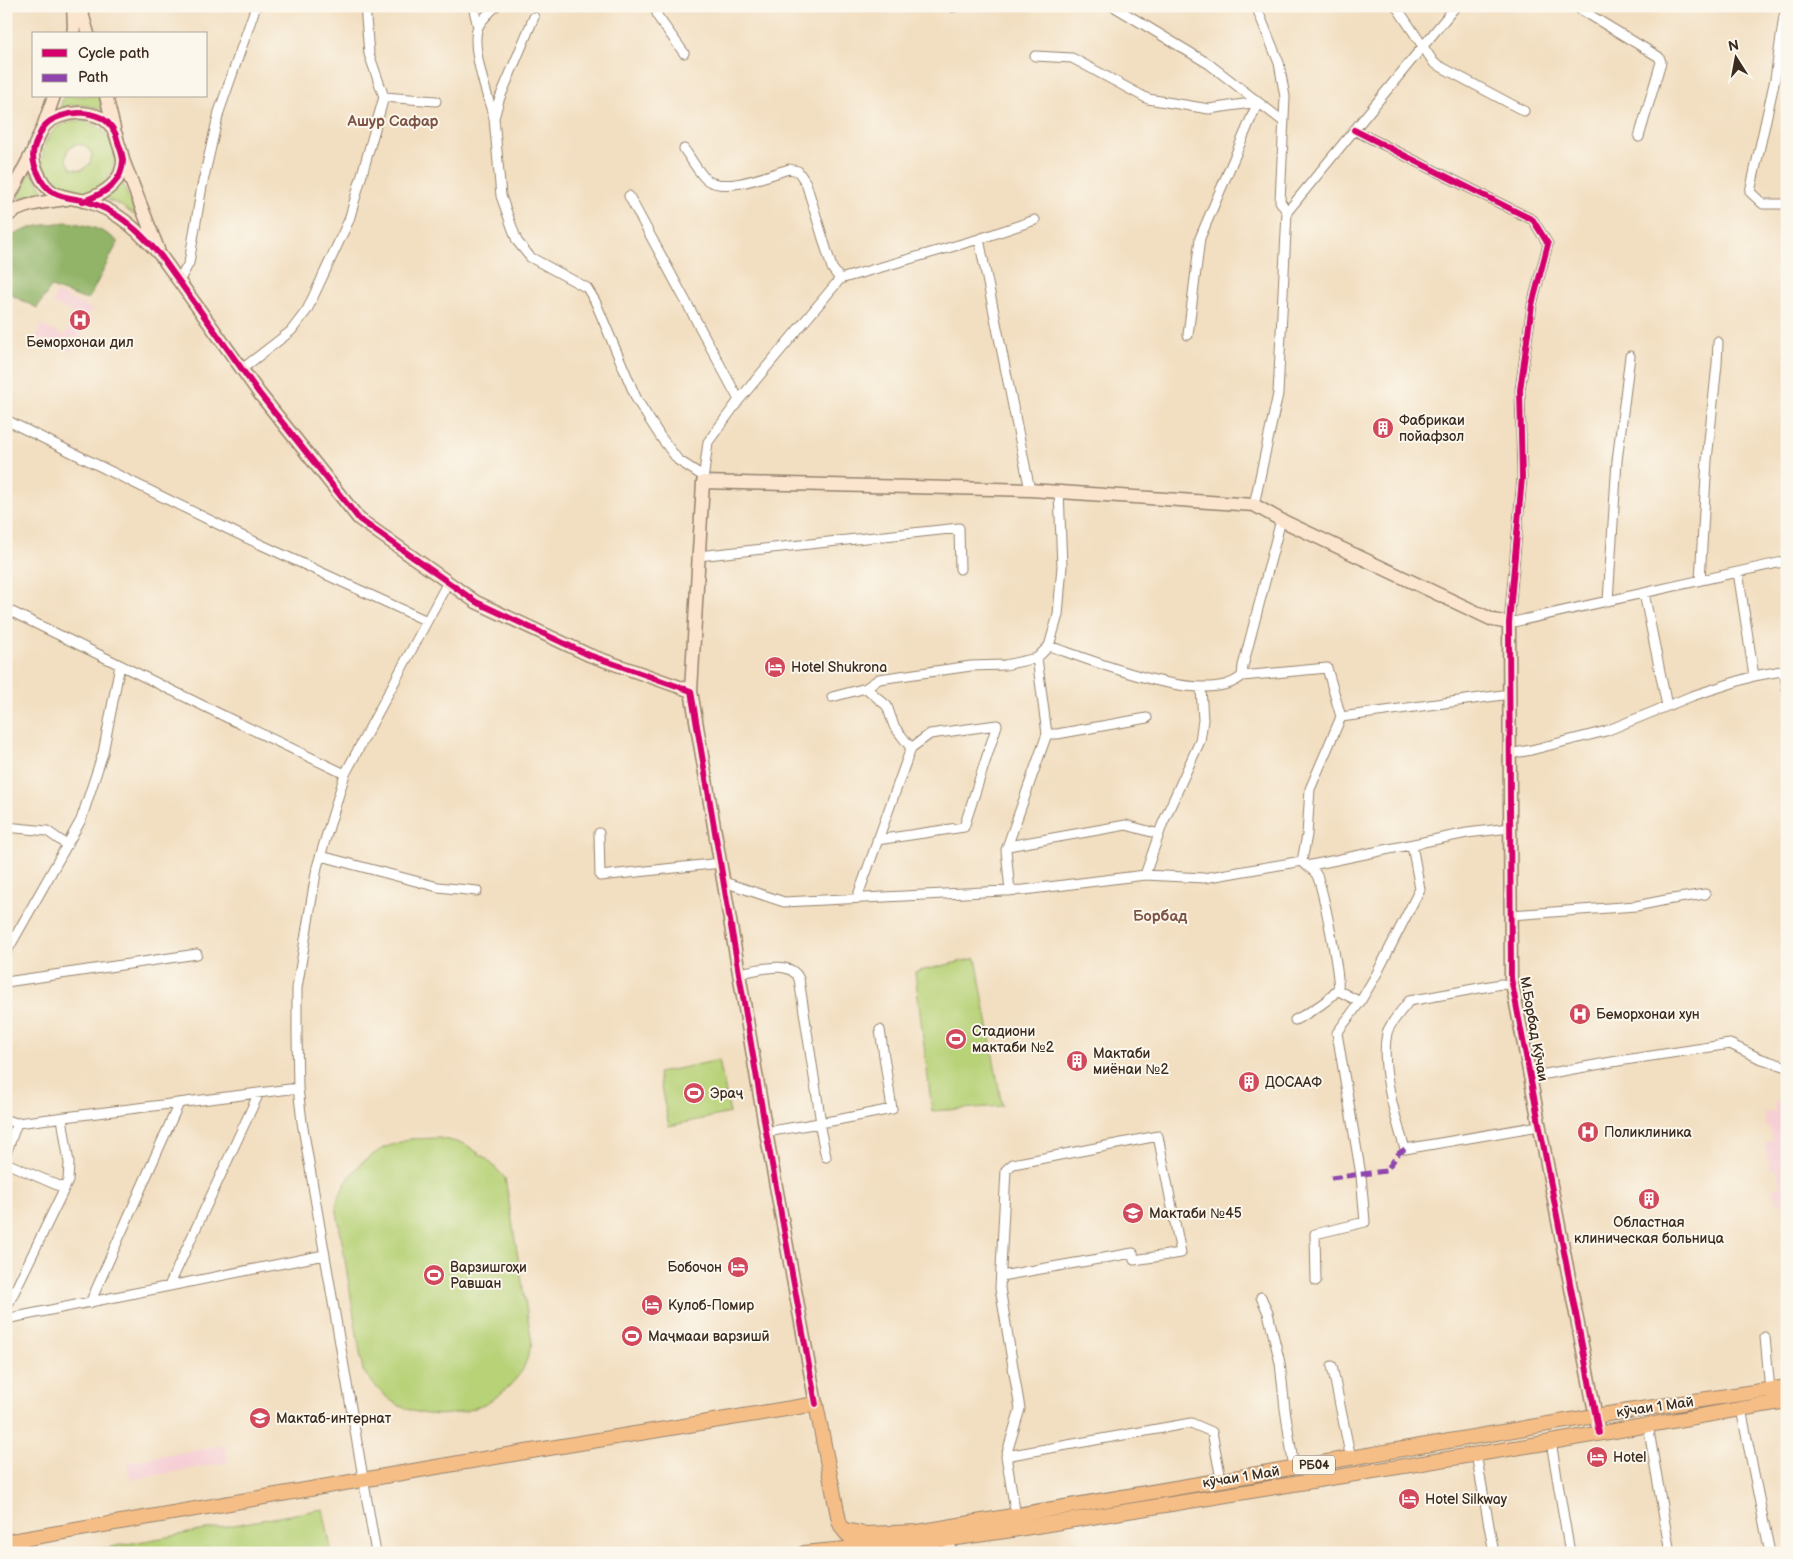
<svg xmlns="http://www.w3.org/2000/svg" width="1793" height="1559" viewBox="0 0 1793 1559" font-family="'Balsamiq Sans',sans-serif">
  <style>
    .built { fill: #f6cfd5 }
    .green { fill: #b8d278; stroke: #7a7e4b; fill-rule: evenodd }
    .forest { fill: #92b468; stroke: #666f43 }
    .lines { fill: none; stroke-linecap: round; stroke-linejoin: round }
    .street-casing { stroke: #96846f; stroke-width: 11 }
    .secondary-casing { stroke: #96846f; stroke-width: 15 }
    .primary-casing { stroke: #96846f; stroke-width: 16 }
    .street { stroke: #fff; stroke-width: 9 }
    .secondary { stroke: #fbe5cf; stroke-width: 12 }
    .primary { stroke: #f6be87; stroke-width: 14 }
    .quiet { stroke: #8e44ad; stroke-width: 5; stroke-dasharray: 10 5; stroke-linecap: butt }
    .cycleway-casing { stroke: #fbf7ec; stroke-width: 9 }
    .cycleway { stroke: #d6006c; stroke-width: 6 }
    .labels { text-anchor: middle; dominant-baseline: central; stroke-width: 4; stroke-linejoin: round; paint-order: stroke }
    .shield { fill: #fbf7ec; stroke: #75685c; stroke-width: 1 }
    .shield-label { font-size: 12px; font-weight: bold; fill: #3b2a1e }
    .poi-label { font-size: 14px; fill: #3b2a1e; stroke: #fbf7ec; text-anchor: start }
    .street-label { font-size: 14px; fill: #3b2a1e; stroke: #fbf7ec }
    .neighbourhood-label { font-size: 15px; font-weight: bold; fill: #7e5446; stroke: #fbf7ec }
  </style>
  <rect width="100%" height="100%" fill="#fbf7ec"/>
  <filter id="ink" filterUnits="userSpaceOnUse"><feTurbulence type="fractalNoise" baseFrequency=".02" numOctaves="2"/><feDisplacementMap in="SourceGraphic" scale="10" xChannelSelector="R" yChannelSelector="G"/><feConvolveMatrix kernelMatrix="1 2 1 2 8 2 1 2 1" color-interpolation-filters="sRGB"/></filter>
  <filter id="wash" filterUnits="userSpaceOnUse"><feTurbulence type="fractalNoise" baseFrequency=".0096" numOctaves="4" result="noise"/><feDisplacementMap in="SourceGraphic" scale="20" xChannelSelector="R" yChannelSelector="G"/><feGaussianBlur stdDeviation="1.12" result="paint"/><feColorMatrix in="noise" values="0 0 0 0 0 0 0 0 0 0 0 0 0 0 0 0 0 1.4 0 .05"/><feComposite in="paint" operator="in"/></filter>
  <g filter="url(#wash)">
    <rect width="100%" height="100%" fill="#f2dec0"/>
    <!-- built -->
    <path class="built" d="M 57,293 L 92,309 L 71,353 L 36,337 L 41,325 L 65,336 L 75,314 L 52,303 Z
      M 1780,1101 L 1781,1105 L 1787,1104 L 1787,1207 L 1783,1208 L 1782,1202 L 1776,1203 L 1773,1188 L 1780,1186 L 1777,1169 L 1770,1170 L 1765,1143 L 1773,1141 L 1770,1128 L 1767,1127 L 1764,1113 L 1776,1111 L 1775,1102 Z
      M 225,1445 L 228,1462 L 131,1480 L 127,1462 Z"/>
    <!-- green -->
    <path class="green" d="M 64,96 L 99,96 L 103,111 C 87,104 76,103 60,108 Z
      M 72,121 C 77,121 82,120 87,122 C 127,132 121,193 80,192 C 69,192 60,189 53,181 C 37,166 41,140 58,127 C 62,124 67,123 72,121 ZM 76,144 L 86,146 L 92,154 L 90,164 L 81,170 L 71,168 L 66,159 L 68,149 Z
      M 31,171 L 44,191 L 18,199 Z
      M 121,180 L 137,217 L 120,205 L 103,198 Z
      M 976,958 L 1002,1106 L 932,1111 L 915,972 Z
      M 719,1060 L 730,1113 L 669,1126 L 658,1073 Z
      M 439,1138 L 465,1144 L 487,1159 L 505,1178 L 532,1343 C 529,1351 527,1361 523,1369 C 521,1373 517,1377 514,1381 C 487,1412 440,1424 402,1407 C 385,1399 374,1385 363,1371 L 336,1205 L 345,1183 L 361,1163 L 383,1148 L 410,1139 Z
      M 323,1509 L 332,1553 L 77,1553 Z"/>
    <!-- forest -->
    <path class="forest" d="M 68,222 C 87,225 104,229 118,242 L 89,298 L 84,299 L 51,287 L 37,308 L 6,292 C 6,280 4,257 6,245 C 10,228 53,223 68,222 Z"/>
  </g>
  <g filter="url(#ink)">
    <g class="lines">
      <!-- street casing -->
      <g class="street-casing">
        <path id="street" d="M 473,6 L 478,27
          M 655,6 L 658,17 L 684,53
          M 1113,6 L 1209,64 L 1284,122
          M 1256,6 L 1279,63 L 1285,97 L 1280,201 L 1287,212
          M 1396,6 L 1434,63 L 1524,111
          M 1575,6 L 1659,57 L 1661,62 L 1639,137
          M 953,7 L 956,6
          M 6,10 L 9,6
          M 1787,12 L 1784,16 L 1775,79 L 1750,192 L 1763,204 L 1787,204
          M 534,17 L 499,100 L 494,118 L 501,196 L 517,241 L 530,257 L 587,288 L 595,301 L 637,400 L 660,436 L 678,460 L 703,476
          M 1035,56 L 1072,58 L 1148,99 L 1209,109 L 1258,102
          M 384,97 L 436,101
          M 494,118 C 488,98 470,46 478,27 C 481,20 491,11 496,6
          M 1354,130 L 1533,220 L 1548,244 L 1532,305 L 1520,390 L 1522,478 L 1509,623 L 1787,561
          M 684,149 C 690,157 700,175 707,180 C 727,193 768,175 789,169 L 798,171 L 806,183 L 832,268 L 840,279
          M 629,196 L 739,400
          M 979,239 L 1030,490
          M 179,281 L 189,263 L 202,186 L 219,112 L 256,6
          M 1188,335 L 1200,238 L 1258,102
          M 242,369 L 291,331 L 307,310 L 349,220 L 384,97 L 369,54 L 365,6
          M 6,420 L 238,534 L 427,621
          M 703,481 L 708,442 L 739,400 L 840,279 L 979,239 L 1035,220
          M 1059,491 L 1062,566 L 1058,615 L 1049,646 C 1090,659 1206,709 1242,676 L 1327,668 L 1341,717 L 1510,694
          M 1254,505 L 1278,394 L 1287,212 L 1456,6
          M 698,556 L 959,528 L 960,569
          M 1738,572 L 1754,676
          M 1700,580 L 1707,460 L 1717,364 L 1718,342
          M 1644,593 L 1667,706
          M 1608,601 L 1617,461 L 1630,356
          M 6,609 L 228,718 L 345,774
          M 1784,670 L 1787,689
          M 1242,676 L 1243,666 L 1281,520
          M 832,697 L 866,688 L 879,679 L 971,666 L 1005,665 L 1037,658 L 1049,646
          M 1047,734 L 1057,734 L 1147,718
          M 1509,754 L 1531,750 L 1606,731 L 1692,696 L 1754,676 L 1787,670
          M 6,827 L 47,831 L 67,845
          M 599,833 L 600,876 L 721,863
          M 877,840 L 964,827 L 997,725 L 930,734 L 911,748
          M 1008,846 L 1126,825 L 1159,834
          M 321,856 L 438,887 L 477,891
          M 1302,861 L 1307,835 L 1310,789 L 1341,717
          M 1145,875 L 1162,825 L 1200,741 L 1203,720 L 1201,688
          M 724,882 L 784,902 L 1024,890 L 1145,875 L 1204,878 L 1302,861 L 1307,866 L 1467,833 L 1510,828
          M 1010,891 L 1006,850 L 1047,734 L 1037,658
          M 857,898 L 911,748 L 894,726 L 887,706 L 866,688
          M 1510,915 L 1636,906 L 1666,900 L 1705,894
          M 6,953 L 81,820 L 103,753 L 120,665
          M 739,973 C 756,971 790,958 799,979 L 821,1123
          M 6,982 L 197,954
          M 1512,985 L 1501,984 L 1409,1001 C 1403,1009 1389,1024 1387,1033 C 1380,1066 1395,1117 1405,1149 L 1539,1126
          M 1337,990 L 1360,1002
          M 1295,1020 C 1307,1014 1333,999 1338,988 C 1341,980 1322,882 1316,874 C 1314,871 1310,868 1307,866
          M 1529,1077 L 1612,1062 L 1730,1044 L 1759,1058 L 1787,1067
          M 6,1120 L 17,1123 L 298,1088
          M 819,1123 L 826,1157
          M 766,1132 L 837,1120 L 892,1109 L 880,1030
          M 6,1154 L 17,1123
          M 6,1163 L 64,1188
          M 1001,1276 L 1133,1253 L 1134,1260 L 1181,1253 L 1158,1136 L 1013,1164 L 1006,1170 L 1000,1288 L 1020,1409 L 1006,1456 L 1016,1516
          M 1316,1281 L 1315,1234 L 1365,1222 L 1361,1175 L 1337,1033 L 1360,1002 L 1376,975 L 1420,889 L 1412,845
          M 169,1286 L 259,1093
          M 1261,1297 L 1268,1313 L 1280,1363 L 1285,1409 L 1294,1468
          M 90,1303 L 179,1103
          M 6,1309 L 68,1181 L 69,1163 L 62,1118
          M 6,1319 L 324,1255
          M 1765,1337 L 1770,1390
          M 1332,1366 L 1351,1459
          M 1741,1409 L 1770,1553
          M 1648,1425 L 1670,1553
          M 1551,1442 L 1570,1553
          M 1476,1454 L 1494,1553
          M 1006,1456 L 1191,1423 L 1212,1432 L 1221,1479
          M 376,1553 L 302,1122 L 298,1088 L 297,1035 L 297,988 L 317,867 L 345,774 L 448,582"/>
      </g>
      <!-- secondary casing -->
      <g class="secondary-casing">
        <path id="secondary" d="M 80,6 L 88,34
          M 73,34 L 74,27 L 73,6
          M 106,96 L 114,128
          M 44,124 L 54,96
          M 123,160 L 158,249
          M 83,201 C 102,195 122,184 123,161 C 123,155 120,148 118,142 C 116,132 112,124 102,118 C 88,112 76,111 61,116 C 43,122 42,129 35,145 C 32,153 33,163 37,171 C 47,195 58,196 81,200 C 91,202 105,208 113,213 C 132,224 146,240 161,256 L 259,393 L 359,519 L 476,602 L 589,655 L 691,691 L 766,1132 L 816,1404
          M 6,203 L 33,151
          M 6,217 C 22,203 47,202 67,199
          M 691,691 L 703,482 L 1030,490 L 1254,505 L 1281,520 L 1493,620 L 1509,623 L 1511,978 L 1599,1433
          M 947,1530 L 950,1553"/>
      </g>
      <!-- primary casing -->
      <g class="primary-casing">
        <path id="primary" d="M 845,1530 L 865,1534 L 918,1532 L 1595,1416 L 1787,1387
          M 6,1542 L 465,1462 L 816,1404 L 839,1521 C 843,1534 853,1539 864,1546
          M 804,1553 L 949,1539 L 1012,1530 L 1551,1442 L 1787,1401"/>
      </g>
      <!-- street -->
      <use href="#street" class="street"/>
      <!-- secondary -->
      <use href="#secondary" class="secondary"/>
      <!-- primary -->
      <use href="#primary" class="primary"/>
      <!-- quiet -->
      <path class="quiet" d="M 1331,1178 L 1386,1171 L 1399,1153 L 1405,1149"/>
      <!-- cycleway casing -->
      <g class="cycleway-casing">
        <path id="cycleway" d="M 1354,130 L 1533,220 L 1548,244 L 1532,305 L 1520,390 L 1522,478 L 1509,623 L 1511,978 L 1599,1433
          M 83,201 C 102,195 122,184 123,161 C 123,155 120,148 118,142 C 116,132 112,124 102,118 C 88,112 76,111 61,116 C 43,122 42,129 35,145 C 32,153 33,163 37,171 C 47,195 58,196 81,200 C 91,202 105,208 113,213 C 132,224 146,240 161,256 L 259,393 L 359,519 L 476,602 L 589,655 L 691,691 L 766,1132 L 816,1404"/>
      </g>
      <!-- cycleway -->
      <use href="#cycleway" class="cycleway"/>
    </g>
  </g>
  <!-- icons -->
  <defs>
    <g id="hospital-disc" transform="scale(1.125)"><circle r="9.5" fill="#d1495b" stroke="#fbf7ec"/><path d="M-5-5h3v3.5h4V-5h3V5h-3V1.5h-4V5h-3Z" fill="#fff"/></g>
    <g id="building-disc" transform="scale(1.125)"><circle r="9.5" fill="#d1495b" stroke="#fbf7ec"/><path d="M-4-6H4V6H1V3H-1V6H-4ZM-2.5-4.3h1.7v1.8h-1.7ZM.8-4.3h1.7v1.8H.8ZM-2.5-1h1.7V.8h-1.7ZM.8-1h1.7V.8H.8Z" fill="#fff"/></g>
    <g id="hotel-disc" transform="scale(1.125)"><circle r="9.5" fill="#d1495b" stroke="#fbf7ec"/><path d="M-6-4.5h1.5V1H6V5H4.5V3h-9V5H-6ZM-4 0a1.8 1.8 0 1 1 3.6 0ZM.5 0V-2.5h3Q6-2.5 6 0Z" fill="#fff"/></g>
    <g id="stadium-disc" transform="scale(1.125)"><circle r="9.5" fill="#d1495b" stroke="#fbf7ec"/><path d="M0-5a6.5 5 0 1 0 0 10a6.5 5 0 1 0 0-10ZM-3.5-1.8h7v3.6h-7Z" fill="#fff"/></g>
    <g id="school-disc" transform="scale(1.125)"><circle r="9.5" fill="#d1495b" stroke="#fbf7ec"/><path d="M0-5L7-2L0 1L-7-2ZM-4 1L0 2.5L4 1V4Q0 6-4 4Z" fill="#fff"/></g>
  </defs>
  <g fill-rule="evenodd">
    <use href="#hospital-disc" x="80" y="320"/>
    <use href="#building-disc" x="1383" y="428"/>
    <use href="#hotel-disc" x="775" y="667"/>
    <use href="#hospital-disc" x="1580" y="1014"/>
    <use href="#stadium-disc" x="956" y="1039"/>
    <use href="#building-disc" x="1077" y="1061"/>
    <use href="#building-disc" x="1249" y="1082"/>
    <use href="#stadium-disc" x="694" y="1093"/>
    <use href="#hospital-disc" x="1588" y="1132"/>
    <use href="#building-disc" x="1649" y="1199"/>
    <use href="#school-disc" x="1133" y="1213"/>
    <use href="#hotel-disc" x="738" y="1267"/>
    <use href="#stadium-disc" x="434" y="1275"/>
    <use href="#hotel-disc" x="652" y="1305"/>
    <use href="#stadium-disc" x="632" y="1336"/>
    <use href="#school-disc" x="260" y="1418"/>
    <use href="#hotel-disc" x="1597" y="1457"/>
    <use href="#hotel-disc" x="1409" y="1499"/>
  </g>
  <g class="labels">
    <!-- shield labels -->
    <rect class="shield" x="1293" y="1455.5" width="42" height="19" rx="4"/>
    <g class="shield-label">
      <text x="1314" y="1465">РБ04</text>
    </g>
    <!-- poi labels -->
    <g class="poi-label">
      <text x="80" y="342" text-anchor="middle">Беморхонаи дил</text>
      <text x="1399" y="420">Фабрикаи<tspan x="1399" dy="16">пойафзол</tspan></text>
      <text x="791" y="667">Hotel Shukrona</text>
      <text x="1596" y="1014">Беморхонаи хун</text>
      <text x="972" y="1031">Стадиони<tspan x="972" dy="16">мактаби №2</tspan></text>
      <text x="1093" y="1053">Мактаби<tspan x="1093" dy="16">миёнаи №2</tspan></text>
      <text x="1265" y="1082">ДОСААФ</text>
      <text x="710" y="1093">Эраҷ</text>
      <text x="1604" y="1132">Поликлиника</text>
      <text x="1149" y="1213">Мактаби №45</text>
      <text x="1649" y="1222" text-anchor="middle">Областная<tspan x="1649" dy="16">клиническая больница</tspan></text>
      <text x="450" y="1267">Варзишгоҳи<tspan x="450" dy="16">Равшан</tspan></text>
      <text x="722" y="1267" text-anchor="end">Бобочон</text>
      <text x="668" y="1305">Кулоб-Помир</text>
      <text x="648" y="1336">Маҷмааи варзишӣ</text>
      <text x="276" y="1418">Мактаб-интернат</text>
      <text x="1613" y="1457">Hotel</text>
      <text x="1425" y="1499">Hotel Silkway</text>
    </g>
    <!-- street labels -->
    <g class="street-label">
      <text transform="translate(1534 1029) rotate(80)">М.Борбад Кӯчаи</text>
      <text transform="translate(1655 1407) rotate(-8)">кӯчаи 1 Май</text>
      <text transform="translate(1241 1477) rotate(-9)">кӯчаи 1 Май</text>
    </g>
    <!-- neighbourhood labels -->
    <g class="neighbourhood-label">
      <text x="393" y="121">Ашур Сафар</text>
      <text x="1160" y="916">Борбад</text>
    </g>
  </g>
  <!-- margin -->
  <rect width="1793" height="1559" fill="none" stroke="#fbf7ec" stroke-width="25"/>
  <!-- legend -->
  <rect x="32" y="32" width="175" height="65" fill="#fbf7ec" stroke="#aea59a"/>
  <rect x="42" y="49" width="25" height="8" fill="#d6006c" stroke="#aea59a"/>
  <text x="78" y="58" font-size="15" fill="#3b2a1e">Cycle path</text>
  <rect x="42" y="74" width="25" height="8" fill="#8e44ad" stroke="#aea59a"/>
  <text x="78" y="82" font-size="15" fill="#3b2a1e">Path</text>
  <!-- north arrow -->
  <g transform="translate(1736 58) rotate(349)" stroke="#fbf7ec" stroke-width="4" paint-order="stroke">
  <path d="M0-4L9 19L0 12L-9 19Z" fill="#3b2a1e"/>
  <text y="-8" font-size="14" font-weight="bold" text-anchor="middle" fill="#3b2a1e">N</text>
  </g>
</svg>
